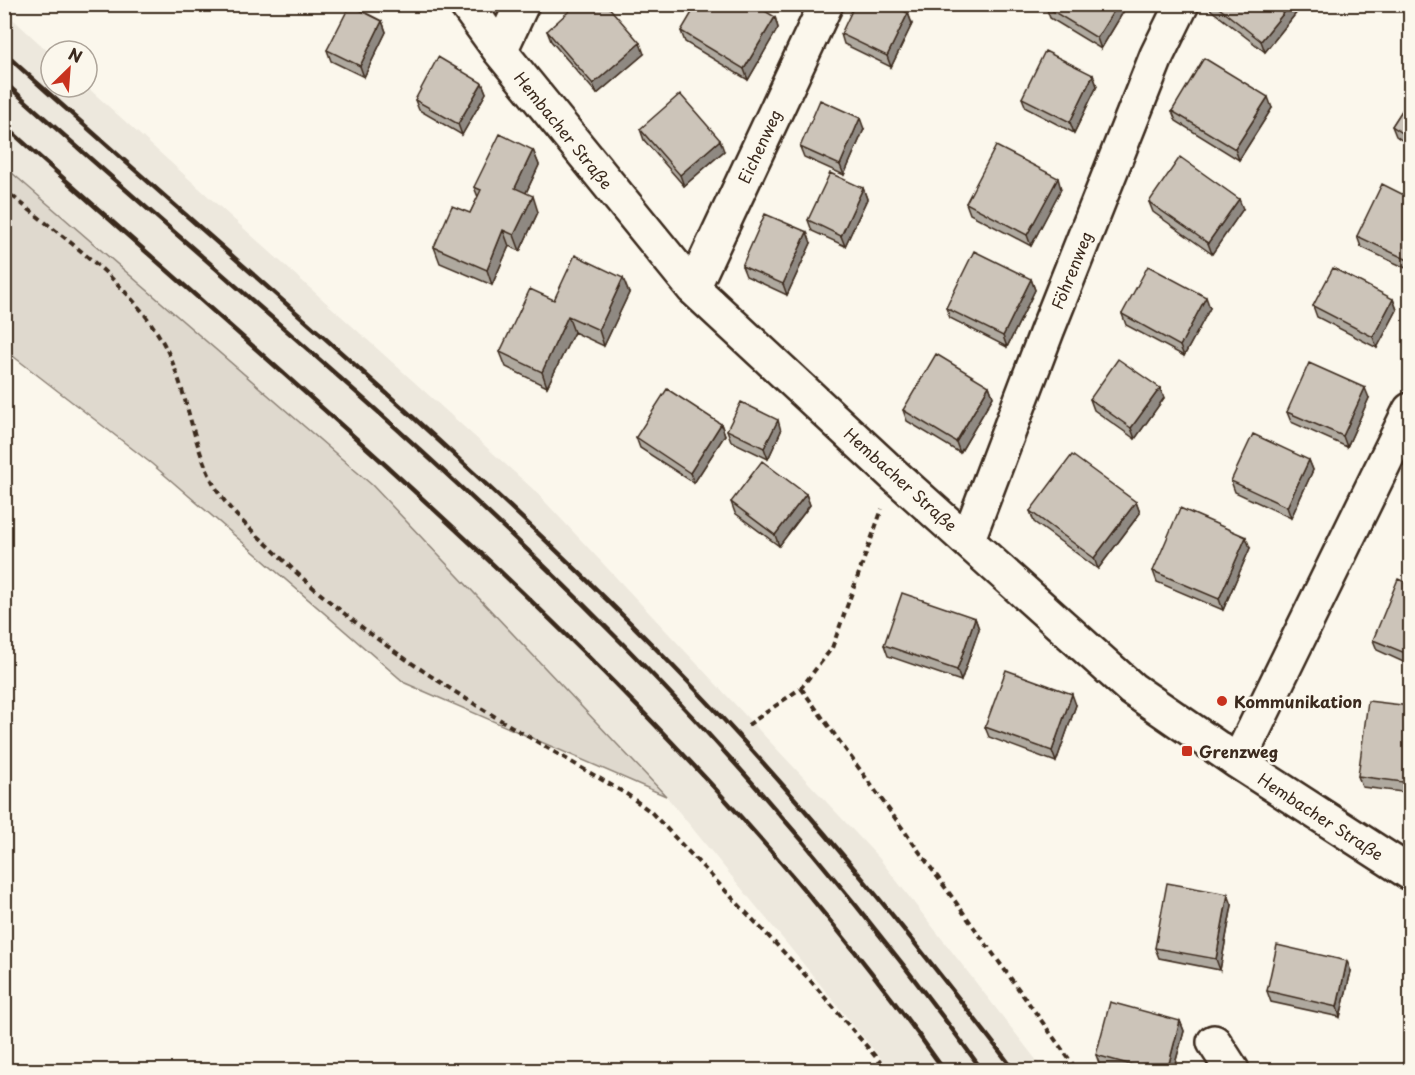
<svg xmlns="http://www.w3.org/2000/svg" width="1415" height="1075" viewBox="0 0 1415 1075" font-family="'Playpen Sans',sans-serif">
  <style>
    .built { fill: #ede8dd }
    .green { fill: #dfd9ce; stroke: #8d8276; stroke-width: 1.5 }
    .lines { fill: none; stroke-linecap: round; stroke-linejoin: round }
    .street-casing { stroke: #3b2a1e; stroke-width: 38 }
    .path { stroke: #3b2a1e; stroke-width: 4; stroke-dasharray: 6 4.5; stroke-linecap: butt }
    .street { stroke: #fbf7ec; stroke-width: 33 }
    .rail { stroke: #3b2a1e; stroke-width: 4.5 }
    .wall { fill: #afa99f; stroke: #3b2a1e; stroke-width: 1.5 }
    .shaded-wall { fill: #8f8982; stroke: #3b2a1e; stroke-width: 1.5 }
    .building { fill: #ccc4b9; stroke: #3b2a1e; stroke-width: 1.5 }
    .poi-dot { fill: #c8321e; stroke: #fbf7ec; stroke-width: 2 }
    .labels { text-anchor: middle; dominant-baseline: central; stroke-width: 5; stroke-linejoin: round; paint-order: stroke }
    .street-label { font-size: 16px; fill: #3b2a1e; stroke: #fbf7ec }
    .poi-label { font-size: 16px; font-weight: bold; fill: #3b2a1e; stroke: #fbf7ec; text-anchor: start }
  </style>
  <rect width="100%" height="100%" fill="#fbf7ec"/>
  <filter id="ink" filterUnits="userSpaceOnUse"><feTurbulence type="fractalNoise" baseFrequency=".0167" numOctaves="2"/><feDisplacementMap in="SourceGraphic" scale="12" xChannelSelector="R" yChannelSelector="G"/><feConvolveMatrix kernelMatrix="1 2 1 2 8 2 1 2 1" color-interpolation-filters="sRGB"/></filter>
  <g filter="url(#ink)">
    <!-- built -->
    <path class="built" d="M 5,12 L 51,54 L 51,87 L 87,87 L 534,490 L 879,858 L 1044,1070 L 890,1070 L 666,796 L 372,485 L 5,166 Z"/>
    <!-- green -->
    <path class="green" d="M 4,166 L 372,485 L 666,796 L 405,683 L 152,464 L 5,350 Z"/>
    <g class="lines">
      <!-- street casing -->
      <g class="street-casing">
        <path id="street" d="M 466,4 L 500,51 L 693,288 L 894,475 L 1132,689 L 1238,762 L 1410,873
          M 500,51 L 522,4
          M 693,288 L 826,4
          M 968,539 L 1047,331 L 1157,55 L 1182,4
          M 1238,762 L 1410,410
          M 1214,1042 L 1232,1070"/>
      </g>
      <!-- path -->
      <path class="path" d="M 4,189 C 58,235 125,277 161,339 C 191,390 190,456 226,503 C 239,520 256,534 271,548 C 374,652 504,722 628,795 L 651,812 L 809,979 L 887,1070
        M 801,688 L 1077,1070
        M 748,725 L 801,688 L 832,648 L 882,509"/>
      <!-- street -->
      <use href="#street" class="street"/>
      <!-- rail -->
      <path class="rail" d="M 4,53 C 227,255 459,447 670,663 C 794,790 906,929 1014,1070
        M 4,82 C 197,255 398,421 582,603 C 728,747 862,904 982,1070
        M 4,125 C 334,423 686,704 944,1070"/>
    </g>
    <!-- wall -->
    <path class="wall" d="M 1047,4 L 1128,4 L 1101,49 L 1050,18 L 1046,7 Z
      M 1209,4 L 1300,4 L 1301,7 L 1265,52 L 1211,10 Z
      M 908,13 L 912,24 L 891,67 L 844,44 L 841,34 Z
      M 775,17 L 778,28 L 748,80 L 685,42 L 681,31 Z
      M 382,21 L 386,32 L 364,77 L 331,61 L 327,50 Z
      M 547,31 L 644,54 L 597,94 L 551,41 Z
      M 1093,75 L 1097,86 L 1074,133 L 1026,108 L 1022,98 Z
      M 482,83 L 486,93 L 462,135 L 419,110 L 415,100 Z
      M 1410,98 L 1410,146 L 1396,136 L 1392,126 Z
      M 1272,108 L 1239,160 L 1176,121 L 1172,111 Z
      M 640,129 L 724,151 L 684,186 L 644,140 Z
      M 864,129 L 844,175 L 804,157 L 800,147 Z
      M 533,150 L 539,165 L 526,193 L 538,212 L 520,251 L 509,246 L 492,285 L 440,263 L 434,247 L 470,213 L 478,197 L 474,187 Z
      M 863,188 L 867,199 L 845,246 L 812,231 L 808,220 Z
      M 1061,189 L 1031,246 L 970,214 L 966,203 Z
      M 1410,198 L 1410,270 L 1361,247 L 1357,236 Z
      M 1149,202 L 1243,209 L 1212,254 L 1153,212 Z
      M 811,243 L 787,295 L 746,276 L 742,266 Z
      M 1031,279 L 1035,290 L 1007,347 L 950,318 L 946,308 Z
      M 629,293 L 604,346 L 574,332 L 547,387 L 506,367 L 500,352 L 554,300 Z
      M 1393,299 L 1397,310 L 1377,348 L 1317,317 L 1313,306 Z
      M 1210,308 L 1184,356 L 1126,325 L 1122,314 Z
      M 989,386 L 993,397 L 960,453 L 907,421 L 903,410 Z
      M 1160,388 L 1164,398 L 1135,439 L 1094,410 L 1090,399 Z
      M 1369,398 L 1347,447 L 1291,422 L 1287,412 Z
      M 721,424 L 725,435 L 694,483 L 640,448 L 636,437 Z
      M 727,430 L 781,431 L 768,459 L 731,441 Z
      M 1309,460 L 1313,470 L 1291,518 L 1235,492 L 1231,481 Z
      M 806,494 L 810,505 L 779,546 L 735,513 L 731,502 Z
      M 1136,502 L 1140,513 L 1098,569 L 1034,522 L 1030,511 Z
      M 1250,548 L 1223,610 L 1157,582 L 1153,571 Z
      M 1410,584 L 1410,665 L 1377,650 L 1373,640 Z
      M 975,618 L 979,629 L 961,681 L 888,656 L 884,645 Z
      M 1076,705 L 1056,762 L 989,737 L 985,727 Z
      M 1410,706 L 1410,793 L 1362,787 L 1358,776 Z
      M 1232,905 L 1220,970 L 1159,958 L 1155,948 Z
      M 1351,971 L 1340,1017 L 1271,1002 L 1267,991 Z
      M 1180,1021 L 1184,1031 L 1173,1071 L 1116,1071 L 1100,1066 L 1096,1055 Z"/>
    <!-- shaded-wall -->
    <path class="shaded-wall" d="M 1118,4 L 1128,4 L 1101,49 L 1097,38 Z
      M 1291,4 L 1300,4 L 1301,7 L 1265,52 L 1261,41 Z
      M 908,13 L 912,24 L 891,67 L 887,56 Z
      M 775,17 L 778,28 L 748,80 L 744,69 Z
      M 382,21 L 386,32 L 364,77 L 360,66 Z
      M 640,43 L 644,54 L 597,94 L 593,84 Z
      M 1093,75 L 1097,86 L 1074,133 L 1070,122 Z
      M 482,83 L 486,93 L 462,135 L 458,124 Z
      M 1268,97 L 1272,108 L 1239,160 L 1235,149 Z
      M 860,118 L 864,129 L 844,175 L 840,165 Z
      M 720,140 L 724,151 L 684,186 L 680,175 Z
      M 533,150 L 539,165 L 521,203 L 515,188 Z
      M 1058,178 L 1061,189 L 1031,246 L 1027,235 Z
      M 863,188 L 867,199 L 845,246 L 841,236 Z
      M 533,196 L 538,212 L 520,251 L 514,235 Z
      M 1239,199 L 1243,209 L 1212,254 L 1208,243 Z
      M 503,230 L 509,246 L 492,285 L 487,270 Z
      M 807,232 L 811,243 L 787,295 L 783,284 Z
      M 623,278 L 629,293 L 604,346 L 599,330 Z
      M 1031,279 L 1035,290 L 1007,347 L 1003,336 Z
      M 1206,297 L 1210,308 L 1184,356 L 1180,346 Z
      M 1393,299 L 1397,310 L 1377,348 L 1373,337 Z
      M 568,316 L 574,332 L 547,387 L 542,372 Z
      M 989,386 L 993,397 L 960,453 L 956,442 Z
      M 1160,388 L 1164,398 L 1135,439 L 1131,428 Z
      M 1365,388 L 1369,398 L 1347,447 L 1343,436 Z
      M 778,420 L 781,431 L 768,459 L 764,448 Z
      M 721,424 L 725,435 L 694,483 L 690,473 Z
      M 1309,460 L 1313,470 L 1291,518 L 1287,507 Z
      M 806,494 L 810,505 L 779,546 L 775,535 Z
      M 1136,502 L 1140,513 L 1098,569 L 1094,558 Z
      M 1246,537 L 1250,548 L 1223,610 L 1219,599 Z
      M 975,618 L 979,629 L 961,681 L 957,670 Z
      M 1072,694 L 1076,705 L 1056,762 L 1052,751 Z
      M 1228,894 L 1232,905 L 1220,970 L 1216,959 Z
      M 1347,961 L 1351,971 L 1340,1017 L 1337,1007 Z
      M 1180,1021 L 1184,1031 L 1173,1071 L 1167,1071 Z"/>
    <!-- building -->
    <path class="building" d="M 577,4 L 606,4 L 640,43 L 593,84 L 547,31 Z
      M 697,4 L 753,4 L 775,17 L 744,69 L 681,31 Z
      M 855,4 L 890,4 L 908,13 L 887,56 L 841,34 Z
      M 1047,4 L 1118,4 L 1097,38 L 1046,7 Z
      M 1214,4 L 1291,4 L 1261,41 Z
      M 350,5 L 382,21 L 360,66 L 327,50 Z
      M 1045,51 L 1093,75 L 1070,122 L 1022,98 Z
      M 438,57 L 482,83 L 458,124 L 415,100 Z
      M 1204,58 L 1268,97 L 1235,149 L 1172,111 Z
      M 680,94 L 720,140 L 680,175 L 640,129 Z
      M 1410,98 L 1410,138 L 1392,126 Z
      M 820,100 L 860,118 L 840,165 L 800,147 Z
      M 500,134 L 533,150 L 515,188 L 533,196 L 514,235 L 503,230 L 487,270 L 434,247 L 452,206 L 470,213 L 481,190 L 474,187 Z
      M 996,146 L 1058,178 L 1027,235 L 966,203 Z
      M 1180,157 L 1239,199 L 1208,243 L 1149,202 Z
      M 830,173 L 863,188 L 841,236 L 808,220 Z
      M 1382,184 L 1410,198 L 1410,261 L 1357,236 Z
      M 765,214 L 807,232 L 783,284 L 742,266 Z
      M 974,251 L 1031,279 L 1003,336 L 946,308 Z
      M 575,255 L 623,278 L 599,330 L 568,316 L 542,372 L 500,352 L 530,289 L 554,300 Z
      M 1148,266 L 1206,297 L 1180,346 L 1122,314 Z
      M 1333,268 L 1393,299 L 1373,337 L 1313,306 Z
      M 936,354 L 989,386 L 956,442 L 903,410 Z
      M 1118,359 L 1160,388 L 1131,428 L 1090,399 Z
      M 1309,363 L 1365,388 L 1343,436 L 1287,412 Z
      M 667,389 L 721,424 L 690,473 L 636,437 Z
      M 741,402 L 778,420 L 764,448 L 727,430 Z
      M 1253,434 L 1309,460 L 1287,507 L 1231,481 Z
      M 1072,455 L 1136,502 L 1094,558 L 1030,511 Z
      M 762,461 L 806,494 L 775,535 L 731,502 Z
      M 1180,508 L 1246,537 L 1219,599 L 1153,571 Z
      M 1398,579 L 1410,584 L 1410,655 L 1373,640 Z
      M 902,593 L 975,618 L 957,670 L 884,645 Z
      M 1006,670 L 1072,694 L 1052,751 L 985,727 Z
      M 1368,701 L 1410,706 L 1410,783 L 1358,776 Z
      M 1167,883 L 1228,894 L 1216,959 L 1155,948 Z
      M 1277,945 L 1347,961 L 1337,1007 L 1267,991 Z
      M 1110,1002 L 1180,1021 L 1167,1071 L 1153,1071 L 1096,1055 Z
      M 1410,1015 L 1410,1071 L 1403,1071 Z"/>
  </g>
  <!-- markers -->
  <g class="poi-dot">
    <circle cx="1222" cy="701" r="6"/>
    <rect x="1181" y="745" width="12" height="12" rx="3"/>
  </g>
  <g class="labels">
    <!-- street labels -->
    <g class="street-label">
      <text transform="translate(564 130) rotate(51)">Hembacher Straße</text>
      <text transform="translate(759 146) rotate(-65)">Eichenweg</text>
      <text transform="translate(1071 270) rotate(-68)">Föhrenweg</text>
      <text transform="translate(901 479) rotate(42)">Hembacher Straße</text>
      <text transform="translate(1321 816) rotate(33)">Hembacher Straße</text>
    </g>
    <!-- poi labels -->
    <g class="poi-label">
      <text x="1234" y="701">Kommunikation</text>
      <text x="1199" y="751">Grenzweg</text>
    </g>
  </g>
  <!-- margin -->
  <rect width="1415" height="1075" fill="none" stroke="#fbf7ec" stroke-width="24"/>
  <rect x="12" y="12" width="1391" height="1051" fill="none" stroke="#3b2a1e" stroke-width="2" filter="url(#ink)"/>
  <!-- north arrow -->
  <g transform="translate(69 69) rotate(25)"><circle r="28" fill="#fbf7ec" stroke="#aea59a" stroke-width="1.5"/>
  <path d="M0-4.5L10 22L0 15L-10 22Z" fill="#c8321e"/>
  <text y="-9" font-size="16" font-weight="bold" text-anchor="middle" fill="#3b2a1e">N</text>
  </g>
</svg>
